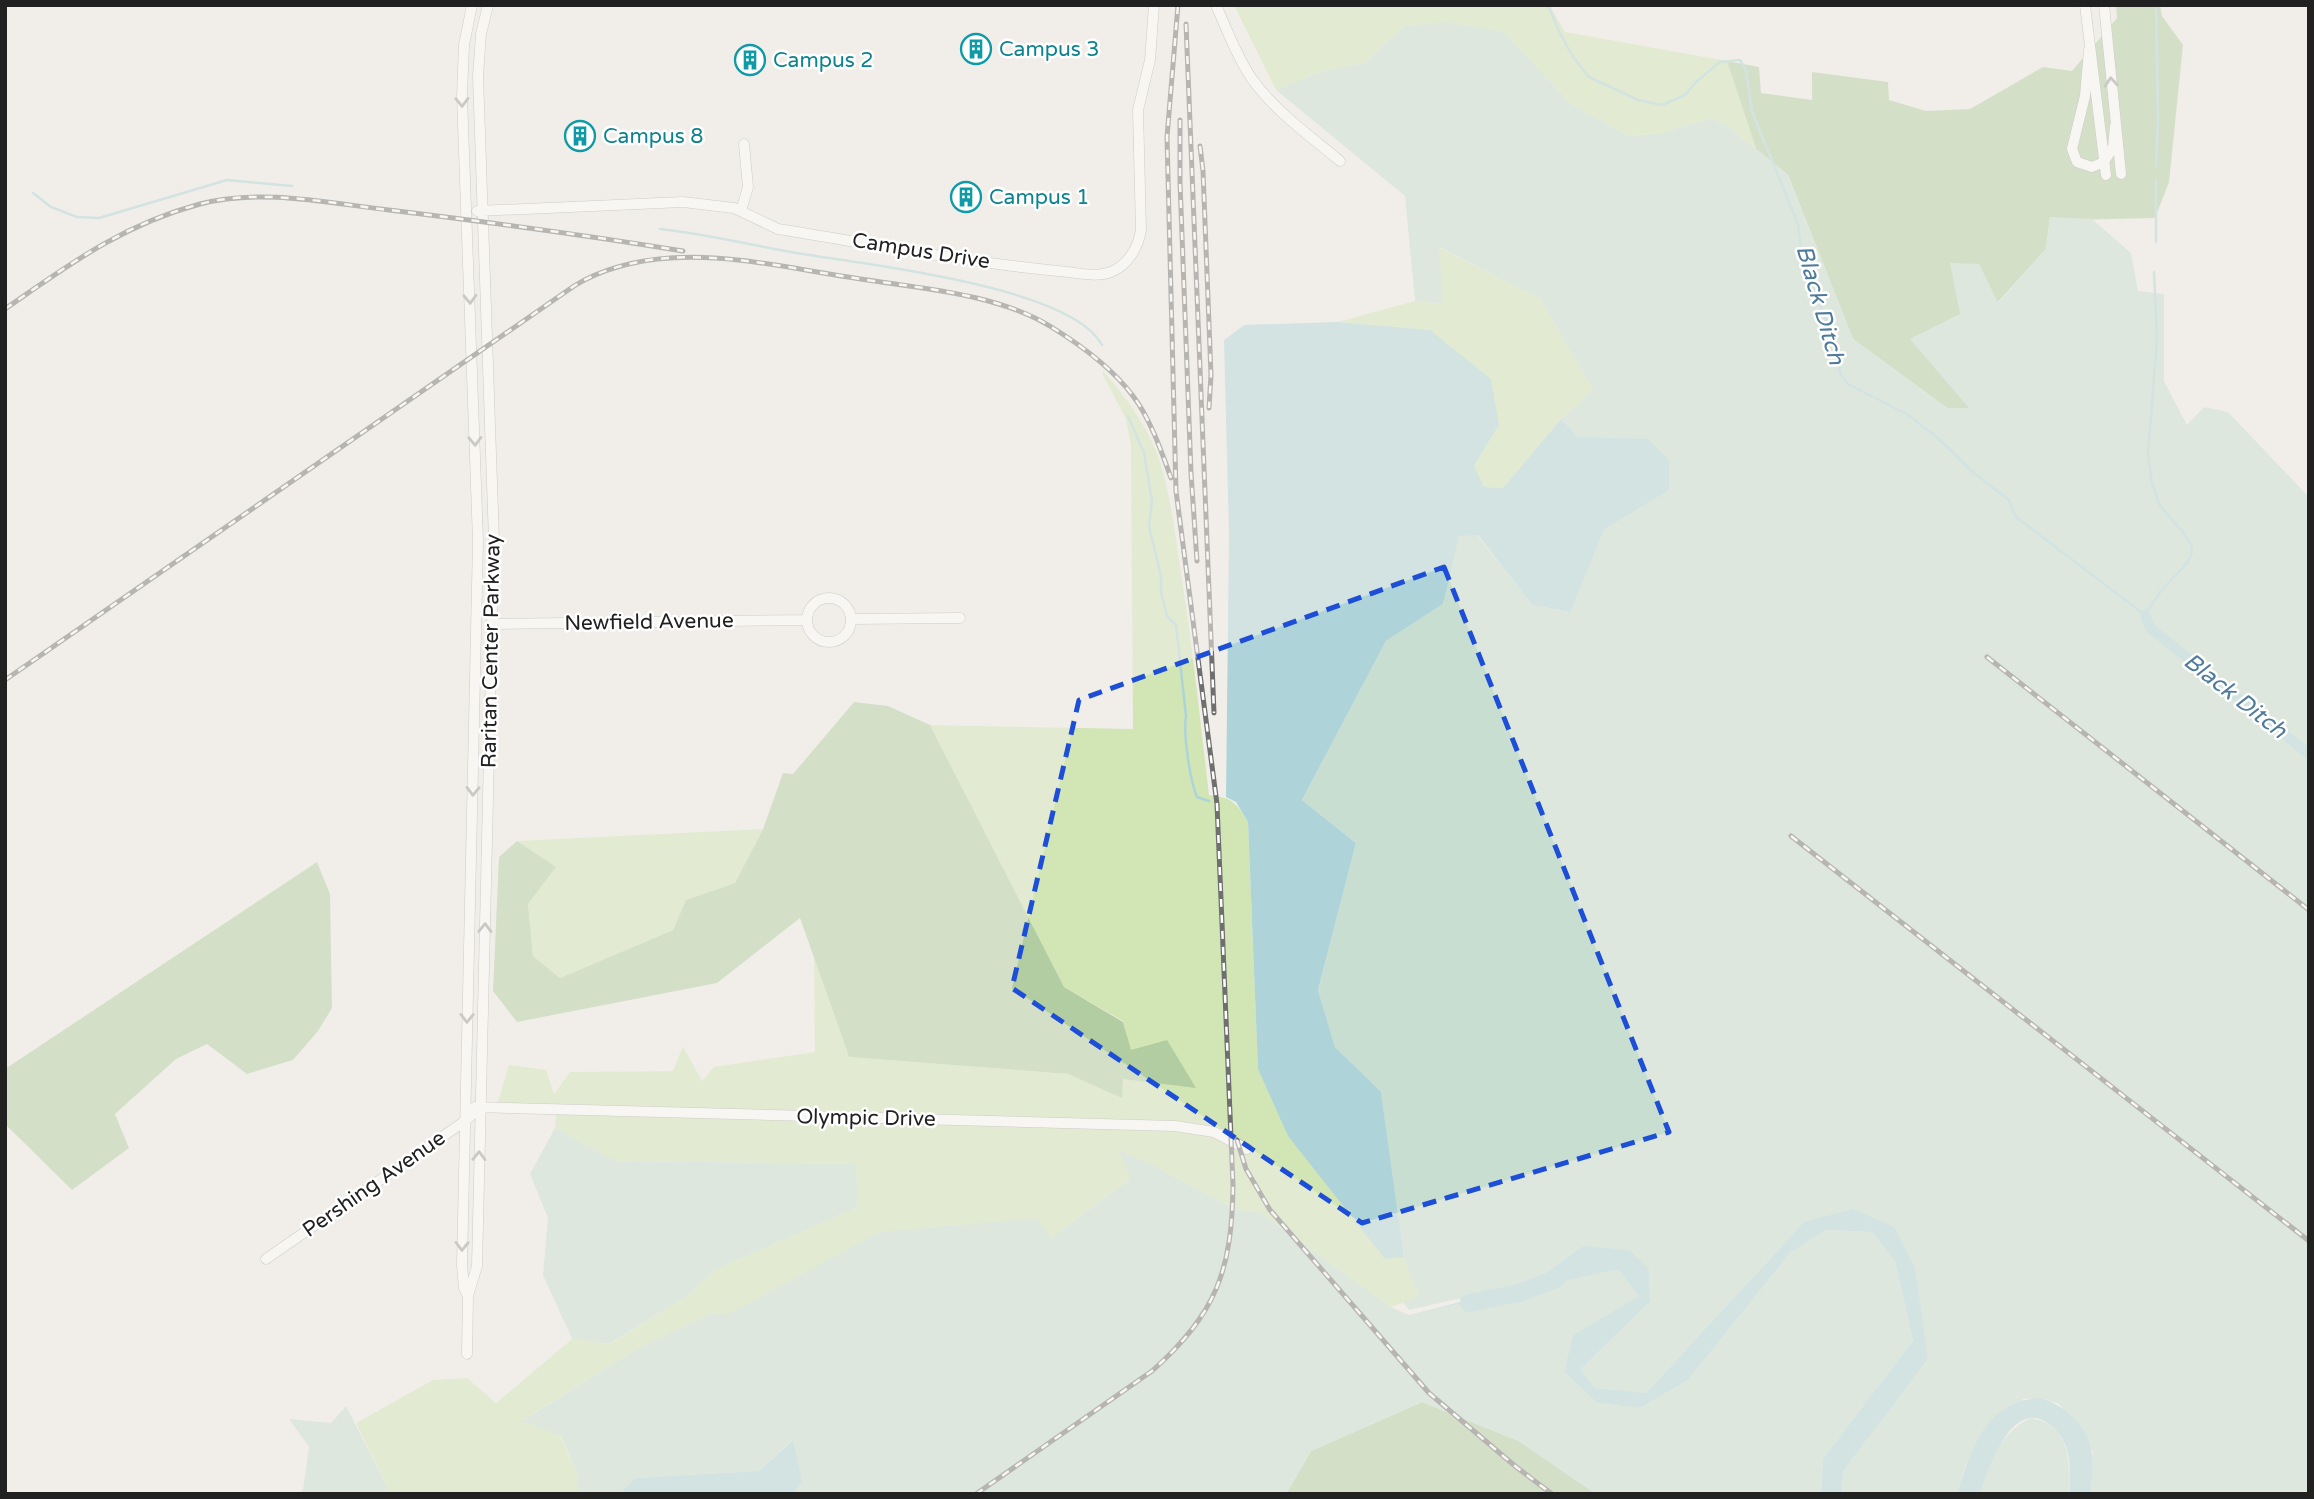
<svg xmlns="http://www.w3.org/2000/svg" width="2314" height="1499" viewBox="0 0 2314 1499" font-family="'Varela Round',sans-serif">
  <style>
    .grass { fill: #d1e6b4 }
    .forest { fill: #b2cda1 }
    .wetland { fill: #c7ded1 }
    .water { fill: #aed4da }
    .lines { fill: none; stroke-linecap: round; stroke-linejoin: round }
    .stream { stroke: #aed4da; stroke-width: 2.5 }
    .canal { stroke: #aed4da; stroke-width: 10 }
    .river { stroke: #aed4da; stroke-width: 18 }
    .minor-casing { stroke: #a2a2a2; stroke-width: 11 }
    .minor { stroke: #fff; stroke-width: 10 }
    .rail-casing { stroke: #6f6f6f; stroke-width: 5 }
    .rail { stroke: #fff; stroke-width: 2.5; stroke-dasharray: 8; stroke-linecap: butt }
    .oneway { stroke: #9b9b9b }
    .marked { fill: none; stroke: #1d4ed8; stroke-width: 5; stroke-dasharray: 14 9; stroke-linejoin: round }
    .labels { text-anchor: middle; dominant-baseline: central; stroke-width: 5; stroke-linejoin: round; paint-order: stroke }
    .culture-label { font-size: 21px; fill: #0d838f; stroke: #fff; text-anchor: start }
    .street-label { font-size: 21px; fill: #212121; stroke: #fff }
    .water-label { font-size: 23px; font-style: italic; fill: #4e7b9b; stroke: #fff }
  </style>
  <rect width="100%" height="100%" fill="#f1eee9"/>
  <!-- grass -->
  <path class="grass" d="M 1234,5 L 1550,6 L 1565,32 L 1727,61 L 1756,149 L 1725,124 L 1710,118 L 1662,133 L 1629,136 L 1571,104 L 1503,31 L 1404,26 L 1365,63 L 1325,70 L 1276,90 Z
    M 1438,247 L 1540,299 L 1593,390 L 1561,419 L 1503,488 L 1484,487 L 1474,466 L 1499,425 L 1430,330 L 1338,322 L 1415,301 L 1442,304 Z
    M 1103,371 C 1124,395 1144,421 1156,451 C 1170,488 1174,527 1180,566 C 1192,642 1200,718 1209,795 C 1233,798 1236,802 1248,822 L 1258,1069 L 1385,1258 L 1404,1257 L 1420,1297 L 1391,1307 L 1259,1212 L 1237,1210 L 1158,1168 L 1120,1151 L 1131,1178 L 1051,1238 L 731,1313 L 709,1314 L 635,1350 L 523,1420 L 560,1436 L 577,1473 L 577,1494 L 385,1494 L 388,1488 L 356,1423 L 433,1380 L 467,1378 L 496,1403 L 572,1339 L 610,1344 L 686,1297 L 713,1271 L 858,1207 L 855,1164 L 616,1161 L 555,1128 L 556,1114 L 495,1112 L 509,1065 L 546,1070 L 554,1094 L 570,1072 L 673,1071 L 683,1046 L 702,1081 L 714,1067 L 815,1052 L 814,958 L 849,1057 L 1068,1074 L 1122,1097 L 1122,1079 L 1130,1050 L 1123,1021 L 1064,987 L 930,725 L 1133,729 L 1131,446 L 1126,419 L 1103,375 Z
    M 763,829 L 735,883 L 686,900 L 673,930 L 560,978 L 533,956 L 528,904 L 555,867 L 517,841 Z"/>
  <!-- forest -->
  <path class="forest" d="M 2116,5 L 2160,5 L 2162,16 L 2183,45 L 2169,182 L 2155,218 L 2072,220 L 2050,217 L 2046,249 L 1997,303 L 1960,314 L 1969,408 L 1947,408 L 1853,339 L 1788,175 L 1756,149 L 1727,61 L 1759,67 L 1761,93 L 1812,100 L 1812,72 L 1888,82 L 1889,100 L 1926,111 L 1970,109 L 2043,67 L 2072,71 L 2117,18 Z
    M 854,702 L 888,706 L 930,725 L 1064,987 L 1123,1022 L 1131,1050 L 1167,1040 L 1196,1088 L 1123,1079 L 1122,1098 L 1068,1074 L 849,1057 L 800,918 L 717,983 L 517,1022 L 493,991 L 499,857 L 517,841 L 556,867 L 528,904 L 533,956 L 560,978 L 673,930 L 686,900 L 735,883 L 763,829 L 783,773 L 793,774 Z
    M 317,862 L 330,894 L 332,1008 L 318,1031 L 293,1060 L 247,1074 L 207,1044 L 176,1059 L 115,1114 L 129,1148 L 72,1190 L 5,1124 L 5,1069 Z
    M 1422,1402 L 1519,1441 L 1596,1494 L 1286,1494 L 1311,1451 Z"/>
  <!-- wetland -->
  <path class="wetland" d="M 1444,22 L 1503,31 L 1571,104 L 1629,136 L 1662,133 L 1710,118 L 1725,124 L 1788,175 L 1853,339 L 1947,408 L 1969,408 L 1910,339 L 1960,314 L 1950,263 L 1979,264 L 1998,303 L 2046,249 L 2050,217 L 2092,219 L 2131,253 L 2138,291 L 2164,294 L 2164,381 L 2187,425 L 2204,407 L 2228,412 L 2309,497 L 2309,1494 L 2091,1494 L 2093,1452 L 2059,1404 L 2041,1398 L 2023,1399 L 1966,1464 L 1957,1494 L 1841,1494 L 1844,1470 L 1928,1359 L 1894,1228 L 1804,1222 L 1646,1393 L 1594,1388 L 1579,1369 L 1650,1302 L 1649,1269 L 1583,1246 L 1531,1284 L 1470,1299 L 1457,1299 L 1409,1310 L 1403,1302 L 1419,1296 L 1404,1257 L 1381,1093 L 1335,1047 L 1318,990 L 1356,843 L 1302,800 L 1386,641 L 1443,604 L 1458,535 L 1477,535 L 1532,605 L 1569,612 L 1604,530 L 1669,490 L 1648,440 L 1578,437 L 1561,419 L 1593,390 L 1540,299 L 1439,247 L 1443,304 L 1415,301 L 1405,196 L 1276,90 L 1325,70 L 1365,63 L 1404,26 Z
    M 555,1128 L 616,1161 L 856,1164 L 858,1207 L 713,1271 L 686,1297 L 609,1344 L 572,1339 L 543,1275 L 548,1218 L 530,1174 Z
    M 1119,1150 L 1158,1168 L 1237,1210 L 1259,1212 L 1391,1307 L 1409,1315 L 1618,1268 L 1640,1296 L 1573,1335 L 1564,1370 L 1597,1403 L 1640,1408 L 1688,1380 L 1790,1253 L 1826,1230 L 1872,1232 L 1895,1261 L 1913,1342 L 1823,1459 L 1821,1494 L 1596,1494 L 1519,1441 L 1422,1402 L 1311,1451 L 1286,1494 L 794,1494 L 802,1481 L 792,1440 L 759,1471 L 635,1478 L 619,1494 L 577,1494 L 577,1473 L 561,1436 L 522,1421 L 635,1350 L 709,1314 L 731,1313 L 879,1232 L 1037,1218 L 1051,1238 L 1130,1179 Z
    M 346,1406 L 388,1488 L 385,1494 L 297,1494 L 303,1490 L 309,1447 L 289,1419 L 331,1423 Z
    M 2031,1418 C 2072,1425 2068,1460 2070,1494 L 1980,1494 C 1990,1463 2000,1432 2031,1418 Z"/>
  <!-- water -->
  <path class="water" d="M 1338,322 L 1430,330 L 1491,379 L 1499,425 L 1474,466 L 1484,487 L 1503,488 L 1561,419 L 1578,437 L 1648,439 L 1669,460 L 1669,490 L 1604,530 L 1570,612 L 1532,605 L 1478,535 L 1459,536 L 1443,604 L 1386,641 L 1302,800 L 1356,843 L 1318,990 L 1335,1047 L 1381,1092 L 1404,1257 L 1385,1259 L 1288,1136 L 1258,1069 L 1248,822 L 1236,802 L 1226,797 L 1229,534 L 1224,340 L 1244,325 Z
    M 1853,1209 L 1894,1227 L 1915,1268 L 1928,1359 L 1844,1470 L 1841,1494 L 1821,1494 L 1823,1459 L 1913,1341 L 1895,1261 L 1872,1232 L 1826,1230 L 1790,1253 L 1688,1380 L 1640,1408 L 1597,1403 L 1564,1371 L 1573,1335 L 1639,1296 L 1618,1269 L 1409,1315 L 1531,1284 L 1583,1246 L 1629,1250 L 1649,1269 L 1650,1302 L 1580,1369 L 1595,1388 L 1646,1393 L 1804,1222 Z
    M 2041,1398 C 2065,1406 2089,1426 2092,1454 C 2094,1466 2091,1481 2091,1494 L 2070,1494 C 2069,1480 2071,1463 2067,1450 C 2064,1439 2058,1430 2049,1424 C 2012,1396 1988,1470 1980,1494 L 1957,1494 C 1972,1448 1986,1400 2041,1398 Z
    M 793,1440 L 802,1481 L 794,1494 L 619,1494 L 635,1478 L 759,1471 Z"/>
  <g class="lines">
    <!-- stream -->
    <path class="stream" d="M 1548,5 L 1559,31 L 1573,57 L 1589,77 L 1638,100 L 1662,105 L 1685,95 L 1697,81 L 1720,62 L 1740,60 L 1746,70 L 1752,112 L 1798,224 L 1803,263 L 1837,347 L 1840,373 L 1848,384 L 1908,415 L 1939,439 L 1974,473 L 2009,500 L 2016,517 L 2145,615 L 2161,591 L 2187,563 L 2192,553 L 2191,545 L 2182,531 L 2160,506 L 2152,483 L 2148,454 L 2157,339 L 2154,272
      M 2156,166 L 2158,118 L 2156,5
      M 2156,180 L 2156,242
      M 33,193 L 51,207 L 77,217 L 99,218 L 227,180 L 292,186
      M 660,229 C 705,234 747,244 791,252 C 857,264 1071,285 1102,345
      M 1128,416 L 1144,453 L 1152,501 L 1149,526 L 1161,576 L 1161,592 L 1167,616 L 1176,625 L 1186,716 C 1183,733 1190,781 1197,797 L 1209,801"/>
    <!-- canal -->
    <path class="canal" d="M 2145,615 L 2150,628 L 2309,754"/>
    <!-- river -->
    <path class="river" d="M 1469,1303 L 1519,1293 L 1556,1279"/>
    <!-- minor casing -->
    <g class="minor-casing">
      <path id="minor" d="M 1216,5 C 1227,30 1237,57 1252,79 C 1275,111 1310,136 1340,161
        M 2085,5 L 2106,175
        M 2104,5 L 2121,174
        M 2089,50 L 2085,96 L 2072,149 L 2077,162 L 2092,167 L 2104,162 L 2113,147 L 2115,126
        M 477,211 L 683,202 L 734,208 L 778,229 C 871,244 964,262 1058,271 C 1074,272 1095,278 1111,272 C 1128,265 1138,248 1141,230 L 1138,110 L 1150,60 L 1154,5
        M 741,211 L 748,187 L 744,144
        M807 620a22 22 0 1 1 44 0a22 22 0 1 1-44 0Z
        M 851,619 L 960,618
        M 492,624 L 806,620
        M 475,1107 L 1175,1126 L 1214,1132 L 1247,1149
        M 266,1259 L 465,1121 L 480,1107
        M 468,1296 L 477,1266 L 494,541 L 478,76 L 481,34 L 488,5
        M 467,1354 L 468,1296 L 464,1288 L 462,1265 L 478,541 L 462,96 L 464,45 L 472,5"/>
    </g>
    <!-- minor -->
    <use href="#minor" class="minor"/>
    <!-- rail casing -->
    <g class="rail-casing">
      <path id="rail" d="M 1186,24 L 1214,713
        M 1180,120 L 1180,182 L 1191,473 L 1197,561
        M 1200,146 L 1203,171 L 1211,375 L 1209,408
        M 5,309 C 70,264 122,225 200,204 C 261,188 328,203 389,210 C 488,222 585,235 683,251
        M 1987,657 L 2309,910
        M 5,680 L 574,286 C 601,269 637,260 670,258 C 730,254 789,268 848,277 C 913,288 997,292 1053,328 C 1082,346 1113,369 1133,396 C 1150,418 1162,453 1171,478
        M 1791,836 L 2309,1241
        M 1237,1140 L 1246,1169 L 1270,1210 L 1429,1393 L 1515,1466 L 1552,1494
        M 976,1494 L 1152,1371 C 1216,1314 1232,1271 1233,1185 L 1217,804 L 1176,491 L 1167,137 L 1178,5"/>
    </g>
    <!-- rail -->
    <use href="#rail" class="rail"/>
  </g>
  <!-- one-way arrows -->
  <defs><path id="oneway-chevron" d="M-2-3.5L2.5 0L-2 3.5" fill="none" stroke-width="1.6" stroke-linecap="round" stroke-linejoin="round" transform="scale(1.75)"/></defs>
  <g class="oneway">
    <use href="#oneway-chevron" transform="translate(2111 82) rotate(-95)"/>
    <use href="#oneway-chevron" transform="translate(462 102) rotate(89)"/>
    <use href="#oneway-chevron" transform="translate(470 299) rotate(88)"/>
    <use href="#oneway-chevron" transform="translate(475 441) rotate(88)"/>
    <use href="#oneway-chevron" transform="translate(473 791) rotate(91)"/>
    <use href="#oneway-chevron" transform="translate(485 928) rotate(-89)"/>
    <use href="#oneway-chevron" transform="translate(467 1018) rotate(91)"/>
    <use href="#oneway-chevron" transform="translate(479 1156) rotate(-89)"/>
    <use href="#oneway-chevron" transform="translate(462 1246) rotate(91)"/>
  </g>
  <!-- marked area -->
  <path d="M0 0H2314V1499H0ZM 1444,567 L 1669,1132 L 1362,1223 L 1012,988 L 1079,700 Z" fill="#f1eee9" fill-opacity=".55" fill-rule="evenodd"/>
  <path class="marked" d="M 1444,567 L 1669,1132 L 1362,1223 L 1012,988 L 1079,700 Z"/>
  <!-- icons -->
  <defs>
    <g id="building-ring" transform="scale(1.575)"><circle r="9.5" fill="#fff" stroke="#0f9aa8" stroke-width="1.5"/><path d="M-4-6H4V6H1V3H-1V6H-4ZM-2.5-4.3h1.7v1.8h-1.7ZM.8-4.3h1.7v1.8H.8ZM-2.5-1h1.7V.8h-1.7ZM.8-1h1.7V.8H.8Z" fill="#0f9aa8"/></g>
  </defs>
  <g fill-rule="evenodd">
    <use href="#building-ring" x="976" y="49"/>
    <use href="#building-ring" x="750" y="60"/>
    <use href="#building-ring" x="580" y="136"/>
    <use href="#building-ring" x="966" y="197"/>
  </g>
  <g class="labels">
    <!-- culture labels -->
    <g class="culture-label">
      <text x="999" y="49">Campus 3</text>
      <text x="773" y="60">Campus 2</text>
      <text x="603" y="136">Campus 8</text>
      <text x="989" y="197">Campus 1</text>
    </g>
    <!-- street labels -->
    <g class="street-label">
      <text transform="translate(921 251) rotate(9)">Campus Drive</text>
      <text transform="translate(649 622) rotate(-1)">Newfield Avenue</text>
      <text transform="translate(491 651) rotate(-89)">Raritan Center Parkway</text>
      <text transform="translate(866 1118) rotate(1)">Olympic Drive</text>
      <text transform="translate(374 1184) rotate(-35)">Pershing Avenue</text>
    </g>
    <!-- water labels -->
    <g class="water-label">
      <text transform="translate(1820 305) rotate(74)">Black Ditch</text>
      <text transform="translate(2235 696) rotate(38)">Black Ditch</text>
    </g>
  </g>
  <!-- border -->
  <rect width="2314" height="1499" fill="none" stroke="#212121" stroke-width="14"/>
</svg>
